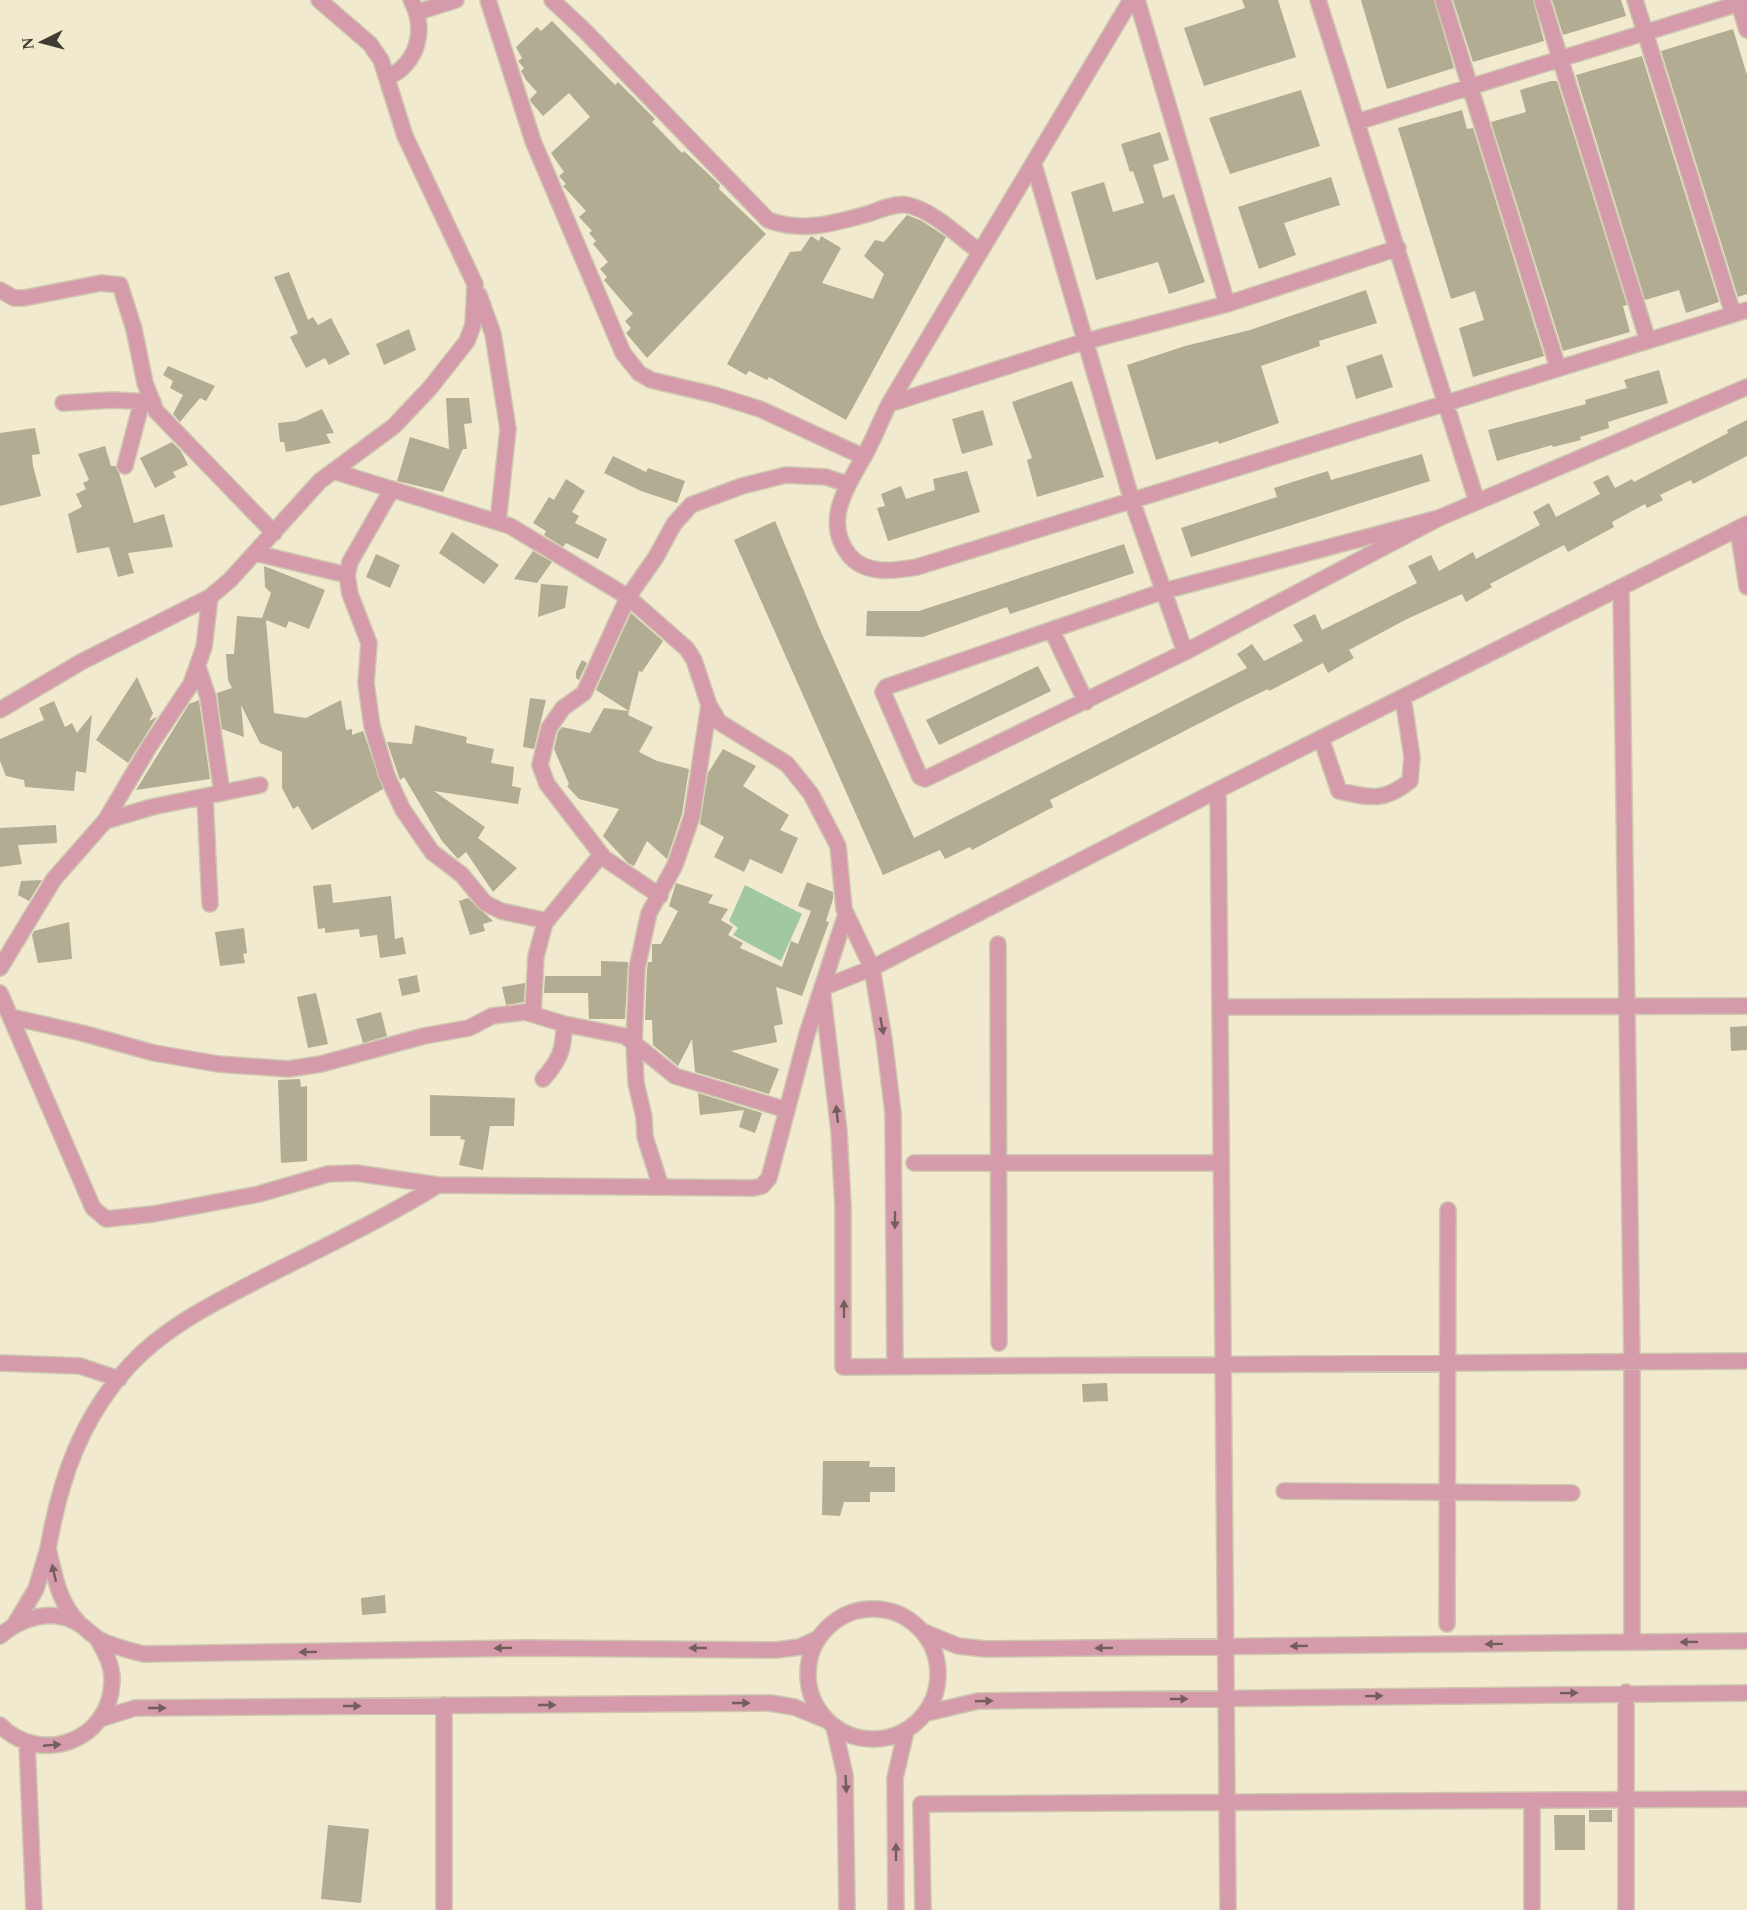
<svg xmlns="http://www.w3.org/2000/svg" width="1747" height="1910" viewBox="0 0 1747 1910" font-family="Georgia,serif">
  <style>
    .green { fill: #a2c89f }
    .building { fill: #b2ac92 }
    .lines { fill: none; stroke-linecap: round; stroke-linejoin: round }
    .minor-casing { stroke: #cdc7b0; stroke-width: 18 }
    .minor { stroke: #d59baa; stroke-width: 15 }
    .oneway { fill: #745e5c }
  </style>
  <rect width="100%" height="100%" fill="#f1eacf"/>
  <!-- green -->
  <path class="green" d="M 745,885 L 802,914 L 781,961 L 733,935 L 738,928 L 729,921 Z"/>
  <!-- building -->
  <path class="building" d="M 1242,0 L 1278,0 L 1296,57 L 1204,86 L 1184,28 L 1245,8 Z
    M 1361,0 L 1434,0 L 1454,68 L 1387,89 Z
    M 1453,0 L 1533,0 L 1544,41 L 1473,62 Z
    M 1552,0 L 1621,0 L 1626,16 L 1563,35 Z
    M 552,21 L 615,85 L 618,82 L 655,119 L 652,122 L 682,153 L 684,151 L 720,185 L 719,189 L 766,234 L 647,358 L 626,333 L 631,328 L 625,321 L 633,314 L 604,280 L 607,277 L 600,269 L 608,262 L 593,244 L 596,241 L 589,233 L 592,231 L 579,217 L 586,211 L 563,186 L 566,184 L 559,176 L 564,172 L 551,153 L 590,117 L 569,93 L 543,116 L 531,102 L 530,99 L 537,92 L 526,80 L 521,71 L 524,68 L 518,61 L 522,58 L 516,47 L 537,27 L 541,31 Z
    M 1733,29 L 1747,75 L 1747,294 L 1738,297 L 1661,51 Z
    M 1642,56 L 1719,302 L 1686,313 L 1679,290 L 1645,300 L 1576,75 Z
    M 1551,81 L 1557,81 L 1627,305 L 1623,306 L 1630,332 L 1563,351 L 1491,122 L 1526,112 L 1520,90 Z
    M 1301,90 L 1320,146 L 1230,174 L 1209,118 Z
    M 1462,110 L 1467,129 L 1473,128 L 1544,356 L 1473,377 L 1459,328 L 1484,320 L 1475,291 L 1451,299 L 1398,128 Z
    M 1160,132 L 1169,160 L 1153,165 L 1163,198 L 1174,194 L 1205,282 L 1169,294 L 1158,262 L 1096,280 L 1071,192 L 1104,182 L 1113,212 L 1144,203 L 1133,171 L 1130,172 L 1121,144 Z
    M 1331,177 L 1340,205 L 1284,223 L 1296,255 L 1259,269 L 1238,207 Z
    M 907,215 L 922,221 L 946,237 L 846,420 L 769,377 L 767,380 L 749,371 L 746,375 L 727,364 L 790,252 L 801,251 L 811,236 L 819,241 L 821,236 L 841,248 L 822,283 L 873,299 L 884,274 L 864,256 L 875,240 L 884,242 Z
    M 289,272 L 308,320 L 313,317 L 318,325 L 331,318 L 350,354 L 329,365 L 325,358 L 306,368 L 290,337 L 298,333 L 274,277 Z
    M 1366,290 L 1377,323 L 1319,341 L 1320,346 L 1261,366 L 1279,423 L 1219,444 L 1218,441 L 1156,460 L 1127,365 L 1185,346 L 1250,330 Z
    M 409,329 L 416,350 L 384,365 L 376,344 Z
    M 1382,354 L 1393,387 L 1356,399 L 1346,366 Z
    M 168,366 L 215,386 L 206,401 L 200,398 L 180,422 L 173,414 L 183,395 L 170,388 L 173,381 L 163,375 Z
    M 1659,370 L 1668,403 L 1608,422 L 1609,428 L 1580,437 L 1581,440 L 1553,447 L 1552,445 L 1497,461 L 1488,430 L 1586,404 L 1585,400 L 1627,388 L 1624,380 Z
    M 1072,381 L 1104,477 L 1037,497 L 1027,460 L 1032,458 L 1012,402 Z
    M 446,398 L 469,398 L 472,423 L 464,424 L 467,449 L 463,449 L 443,492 L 397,481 L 410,437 L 449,449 Z
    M 322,409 L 334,433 L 326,434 L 331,443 L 286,452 L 284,442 L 280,442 L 278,423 L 296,421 Z
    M 983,410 L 993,445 L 962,454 L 952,419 Z
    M 1747,420 L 1747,456 L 1693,484 L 1691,480 L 1660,495 L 1663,500 L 1647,508 L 1645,504 L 1612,522 L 1614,527 L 1568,552 L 1564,545 L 1541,557 L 1490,584 L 1492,587 L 1466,602 L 1462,594 L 1407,619 L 1349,650 L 1354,658 L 1328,673 L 1323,663 L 1269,691 L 1268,689 L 1239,703 L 1050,800 L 1053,807 L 972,850 L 970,847 L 945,859 L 940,850 L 883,875 L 734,540 L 775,521 L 821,632 L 914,838 L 1247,668 L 1237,654 L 1252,644 L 1264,661 L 1303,641 L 1293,625 L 1315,614 L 1322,630 L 1417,583 L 1408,566 L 1431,555 L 1439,571 L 1473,552 L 1476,559 L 1540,525 L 1533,512 L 1549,503 L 1556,517 L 1600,494 L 1593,482 L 1608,475 L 1615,488 L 1632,479 L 1634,482 L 1728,433 L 1727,430 Z
    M 35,428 L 40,454 L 32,455 L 33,466 L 41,496 L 0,506 L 0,433 Z
    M 172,442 L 181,451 L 188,465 L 173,472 L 176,477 L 155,488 L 140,458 Z
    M 105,446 L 111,466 L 116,466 L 119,473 L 134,523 L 164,514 L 173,547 L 128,553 L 134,573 L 118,577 L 109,547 L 77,553 L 68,514 L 82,507 L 76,494 L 86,489 L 83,483 L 89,480 L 78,454 Z
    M 1422,454 L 1430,481 L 1191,557 L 1181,528 L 1277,497 L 1274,488 L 1302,479 L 1328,471 L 1331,480 Z
    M 613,456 L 646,472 L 648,468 L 685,481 L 677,503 L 641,491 L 604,473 Z
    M 967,471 L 980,512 L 888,541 L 877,508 L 885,506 L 881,494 L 901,486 L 906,499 L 935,490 L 933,479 Z
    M 566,479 L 585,491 L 572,512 L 579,516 L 575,523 L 607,539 L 598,559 L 566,543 L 563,547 L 544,535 L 546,531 L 533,523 L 549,497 L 554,500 Z
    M 452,532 L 499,565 L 484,584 L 439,553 Z
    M 1124,544 L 1134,573 L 1010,614 L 1007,607 L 923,637 L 866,636 L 867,611 L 919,611 Z
    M 533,551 L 552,562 L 537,583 L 514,579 Z
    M 376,554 L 400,565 L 390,588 L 366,577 Z
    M 264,566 L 325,590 L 309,629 L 289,621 L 286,628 L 266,620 L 274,713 L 306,718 L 341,700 L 346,730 L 352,729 L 352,735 L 363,731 L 383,789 L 312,830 L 298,806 L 293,809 L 282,788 L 282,752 L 260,743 L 241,705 L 244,737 L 222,729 L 217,693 L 232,688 L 228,680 L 226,654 L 234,654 L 237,616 L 262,618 L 271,593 L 265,587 Z
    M 541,584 L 568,586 L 565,608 L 538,617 Z
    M 631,613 L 663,641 L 642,672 L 639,671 L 629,711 L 596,690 Z
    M 582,660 L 587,663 L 579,680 L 576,678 L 576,672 Z
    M 1038,666 L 1051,691 L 939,745 L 926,720 Z
    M 137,677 L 153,713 L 149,721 L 157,717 L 128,763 L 96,740 Z
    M 530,698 L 546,700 L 534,749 L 523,747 Z
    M 199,700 L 210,779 L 136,790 L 189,704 Z
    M 54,701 L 65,727 L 72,723 L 77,733 L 92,714 L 86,773 L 76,771 L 74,791 L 25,787 L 24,780 L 6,776 L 0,761 L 0,739 L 44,720 L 39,708 Z
    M 604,708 L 629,711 L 628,715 L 653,727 L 639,752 L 657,761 L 689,769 L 682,814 L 667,859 L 647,841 L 634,866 L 628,863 L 603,836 L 619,809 L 579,799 L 567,786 L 569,784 L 554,749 L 558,732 L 562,727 L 590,733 Z
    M 415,725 L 467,737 L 466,743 L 494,749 L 491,763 L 514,767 L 512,786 L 521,788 L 518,804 L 434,791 L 485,827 L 478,838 L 517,868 L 493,892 L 466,852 L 458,859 L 442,841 L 404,777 L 400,780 L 387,742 L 412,744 Z
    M 723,749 L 756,766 L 743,786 L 789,815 L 780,830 L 798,838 L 782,874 L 750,859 L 744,872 L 714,857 L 724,837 L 700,824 L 708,773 Z
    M 56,825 L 57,843 L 18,845 L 22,864 L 0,867 L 0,828 Z
    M 42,880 L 29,901 L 18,895 L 21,881 Z
    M 807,882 L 833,892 L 833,899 L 826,921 L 829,922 L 802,996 L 776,987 L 783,1024 L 774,1026 L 777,1042 L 731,1051 L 779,1069 L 769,1094 L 695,1072 L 692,1039 L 678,1066 L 653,1045 L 652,1020 L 645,1020 L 647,969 L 648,962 L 652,962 L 652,944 L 661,944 L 678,911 L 669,906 L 676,883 L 713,895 L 708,903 L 728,909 L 721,920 L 733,927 L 728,935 L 743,943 L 740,948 L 782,967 L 791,941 L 798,944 L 811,911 L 798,906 Z
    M 331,884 L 333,903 L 391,896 L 395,939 L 403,937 L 406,954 L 380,958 L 377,935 L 360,937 L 359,929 L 325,933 L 325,928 L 318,929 L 313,886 Z
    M 468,898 L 493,921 L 483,924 L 485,931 L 470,935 L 459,901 Z
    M 69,922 L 72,959 L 38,963 L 32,935 L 34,931 Z
    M 244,928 L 247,953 L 243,954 L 245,963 L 220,966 L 215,932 Z
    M 601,961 L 628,962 L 625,1019 L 589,1019 L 588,993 L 544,993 L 545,976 L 601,976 Z
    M 417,975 L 420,992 L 402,996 L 398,979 Z
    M 525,983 L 524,1002 L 506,1005 L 502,987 Z
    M 316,993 L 328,1044 L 308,1048 L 297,997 Z
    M 381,1012 L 387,1036 L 363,1043 L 356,1019 Z
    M 1747,1026 L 1747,1050 L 1731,1051 L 1730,1027 Z
    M 300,1079 L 301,1087 L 307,1086 L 307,1161 L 281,1163 L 278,1080 Z
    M 698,1093 L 762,1113 L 755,1133 L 739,1127 L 744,1110 L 700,1115 Z
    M 430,1095 L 515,1098 L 514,1126 L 490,1126 L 483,1170 L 459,1165 L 465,1140 L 460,1139 L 461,1136 L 430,1136 Z
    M 1107,1383 L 1108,1401 L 1083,1402 L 1082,1384 Z
    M 823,1461 L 870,1461 L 869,1467 L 895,1467 L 895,1492 L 870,1492 L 870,1502 L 844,1502 L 840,1516 L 822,1515 Z
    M 385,1595 L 386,1613 L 362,1615 L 361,1598 Z
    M 1589,1810 L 1612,1810 L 1612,1822 L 1589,1822 Z
    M 1554,1815 L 1585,1815 L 1585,1850 L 1555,1850 Z
    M 328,1825 L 369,1829 L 361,1903 L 321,1899 Z"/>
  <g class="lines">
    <!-- minor casing -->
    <g class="minor-casing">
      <path id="minor" d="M 488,0 L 533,141 L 623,353 L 639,373 L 651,380 L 715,395 L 760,409 L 864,457
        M 552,0 L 585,31 L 768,220 C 803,233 836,223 871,213 C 881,209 896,203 907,205 C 933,210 959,237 980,252
        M 1131,0 L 889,404 C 880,422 873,441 863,458 C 846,488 823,522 849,555 C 865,575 894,571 917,567 L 1747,310
        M 1137,0 L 1227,304
        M 1318,0 L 1477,502
        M 1443,0 L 1558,368
        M 1542,0 L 1648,341
        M 1635,0 L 1733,314
        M 1738,0 L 1747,30
        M 418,12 L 456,0
        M 387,78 C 418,63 427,30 411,0
        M 1357,122 L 1747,1
        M 1034,165 L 1132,501 L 1185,652
        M 0,290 L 14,298 L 24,298 L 101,283 L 120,285 L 134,329 L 145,383 L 156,411 L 274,533
        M 479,295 L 493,334 L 508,429 L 498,522
        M 63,403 L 112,400 L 153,402
        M 889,404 L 1083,342 L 1227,304 L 1398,248
        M 125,466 L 142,401
        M 333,471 L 510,526 L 628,597 L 687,649 L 694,660 L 709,705 L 719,722 L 787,764 L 811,794 L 838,846 L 844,909 L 872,968 L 884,1039 L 893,1113 L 895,1367
        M 392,489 L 350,562 L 347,575 L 350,594 L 369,643 L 366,683 L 372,726 L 387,776 L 403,810 L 432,852 L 462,875 L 485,903 L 501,911 L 547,921
        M 1439,518 L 1164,591 L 886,687 L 883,692 L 920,777 L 925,779 L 1185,652 L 1439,518 L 1747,387
        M 1747,524 L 1218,790 L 872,968 L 822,988 L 839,1131 L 843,1208 L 843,1367 L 1747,1361
        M 1738,529 L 1747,587
        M 255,553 L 347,575
        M 1621,587 L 1632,1362 L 1632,1642
        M 1052,631 L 1086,702
        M 198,667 L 208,697 L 222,793
        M 0,710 L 81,662 L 210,597 L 230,580 L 320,481 L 394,426 L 430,388 L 467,341 L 473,325 L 475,284 L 405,136 L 381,60 L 370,44 L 319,0
        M 1321,738 L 1339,791 C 1370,798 1384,802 1410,781 L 1412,757 L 1403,697
        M 1218,790 L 1228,1910
        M 205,797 L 210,904
        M 105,821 L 152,807 L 260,785
        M 660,896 L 604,858 L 547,784 L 540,765 L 549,728 L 563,708 L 584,693 L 628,597 L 656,557 L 674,524 L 691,505 L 742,486 L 786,475 L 826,477 L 847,484
        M 998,944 L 999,1343
        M 0,968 L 54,879 L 105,821 L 149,747 L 191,684 L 204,647 L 210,597
        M 0,993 L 93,1208 L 106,1219 L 153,1214 L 259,1194 L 328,1174 L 356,1173 L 438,1185 L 753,1188 L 762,1186 L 769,1178 L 807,1034 L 846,914
        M 1220,1007 L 1747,1006
        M 533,1013 L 536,956 L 545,923 L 601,855
        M 11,1017 L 82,1033 L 154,1053 L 218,1064 L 288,1069 L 321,1064 L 424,1036 L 469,1028 L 492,1016 L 525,1012 L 564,1024 L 625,1036 L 675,1076 L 787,1110
        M 543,1079 C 560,1060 564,1049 564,1024
        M 914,1163 L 1221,1163
        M 661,1187 L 645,1137 L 644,1117 L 636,1083 L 634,1043 L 637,968 L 649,913 L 675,865 L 692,816 L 709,705
        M 0,1363 L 80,1366 L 119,1379
        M 1284,1491 L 1572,1493
        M 48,1549 C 60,1479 81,1418 130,1365 C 167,1325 218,1301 266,1276 C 324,1247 383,1219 438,1185
        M808 1674a65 65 0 1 1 130 0a65 65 0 1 1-130 0Z
        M 15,1624 L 36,1589 L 48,1549 C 55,1576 58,1601 78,1622
        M 1447,1624 L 1448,1210
        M 924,1632 L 958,1646 L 986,1649 L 1747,1641
        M 0,1636 C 22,1617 54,1607 81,1625 C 88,1630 93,1636 100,1640 C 114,1647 128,1650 144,1654 L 527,1648 L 776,1650 L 800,1647 L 817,1639
        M 927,1713 L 978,1701 L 1747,1693
        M 100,1719 L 135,1708 L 770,1703 L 794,1707 L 826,1720
        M 0,1725 C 41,1766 110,1741 112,1682 C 113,1666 105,1652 97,1638
        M 834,1727 L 845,1775 L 847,1910
        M 27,1743 L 34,1910
        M 444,1910 L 444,1705
        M 896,1910 L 895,1778 L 906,1731
        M 923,1910 L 921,1804 L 1747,1799
        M 1532,1910 L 1532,1801
        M 1626,1910 L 1626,1692"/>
    </g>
    <!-- minor -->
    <use href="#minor" class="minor"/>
  </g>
  <!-- one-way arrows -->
  <defs><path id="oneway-solid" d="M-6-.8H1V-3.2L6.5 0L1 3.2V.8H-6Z" transform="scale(1.5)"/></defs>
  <g class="oneway">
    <use href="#oneway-solid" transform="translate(882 1026) rotate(80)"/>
    <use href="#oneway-solid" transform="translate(837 1114) rotate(-96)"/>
    <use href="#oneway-solid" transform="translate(895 1220) rotate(90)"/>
    <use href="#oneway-solid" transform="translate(844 1309) rotate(-90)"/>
    <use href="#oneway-solid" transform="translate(54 1573) rotate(-103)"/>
    <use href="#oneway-solid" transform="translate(1689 1642) rotate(179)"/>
    <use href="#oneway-solid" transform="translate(1494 1644) rotate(179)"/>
    <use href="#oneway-solid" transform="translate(1299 1646) rotate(179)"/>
    <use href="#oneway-solid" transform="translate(503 1648) rotate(179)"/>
    <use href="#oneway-solid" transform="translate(698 1648) rotate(-180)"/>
    <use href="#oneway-solid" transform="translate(1104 1648) rotate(179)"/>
    <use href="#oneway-solid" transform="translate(308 1652) rotate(179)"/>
    <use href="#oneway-solid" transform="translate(1569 1693) rotate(-1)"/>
    <use href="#oneway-solid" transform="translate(1374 1696) rotate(-1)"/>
    <use href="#oneway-solid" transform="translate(1179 1699)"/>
    <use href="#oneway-solid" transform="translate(984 1701) rotate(-2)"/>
    <use href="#oneway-solid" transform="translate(741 1703)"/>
    <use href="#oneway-solid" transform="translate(547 1705)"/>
    <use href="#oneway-solid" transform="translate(352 1706)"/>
    <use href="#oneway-solid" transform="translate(157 1708)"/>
    <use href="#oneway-solid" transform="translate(52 1745) rotate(-5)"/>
    <use href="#oneway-solid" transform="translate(846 1784) rotate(87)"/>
    <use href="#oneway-solid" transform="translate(896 1852) rotate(-90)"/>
  </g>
  <!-- north arrow -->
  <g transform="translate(42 42) rotate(264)" stroke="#f1eacf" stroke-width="4.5" paint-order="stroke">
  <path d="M0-4.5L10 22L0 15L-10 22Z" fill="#3f3d32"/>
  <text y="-9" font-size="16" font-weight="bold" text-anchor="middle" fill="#3f3d32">N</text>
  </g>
</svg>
